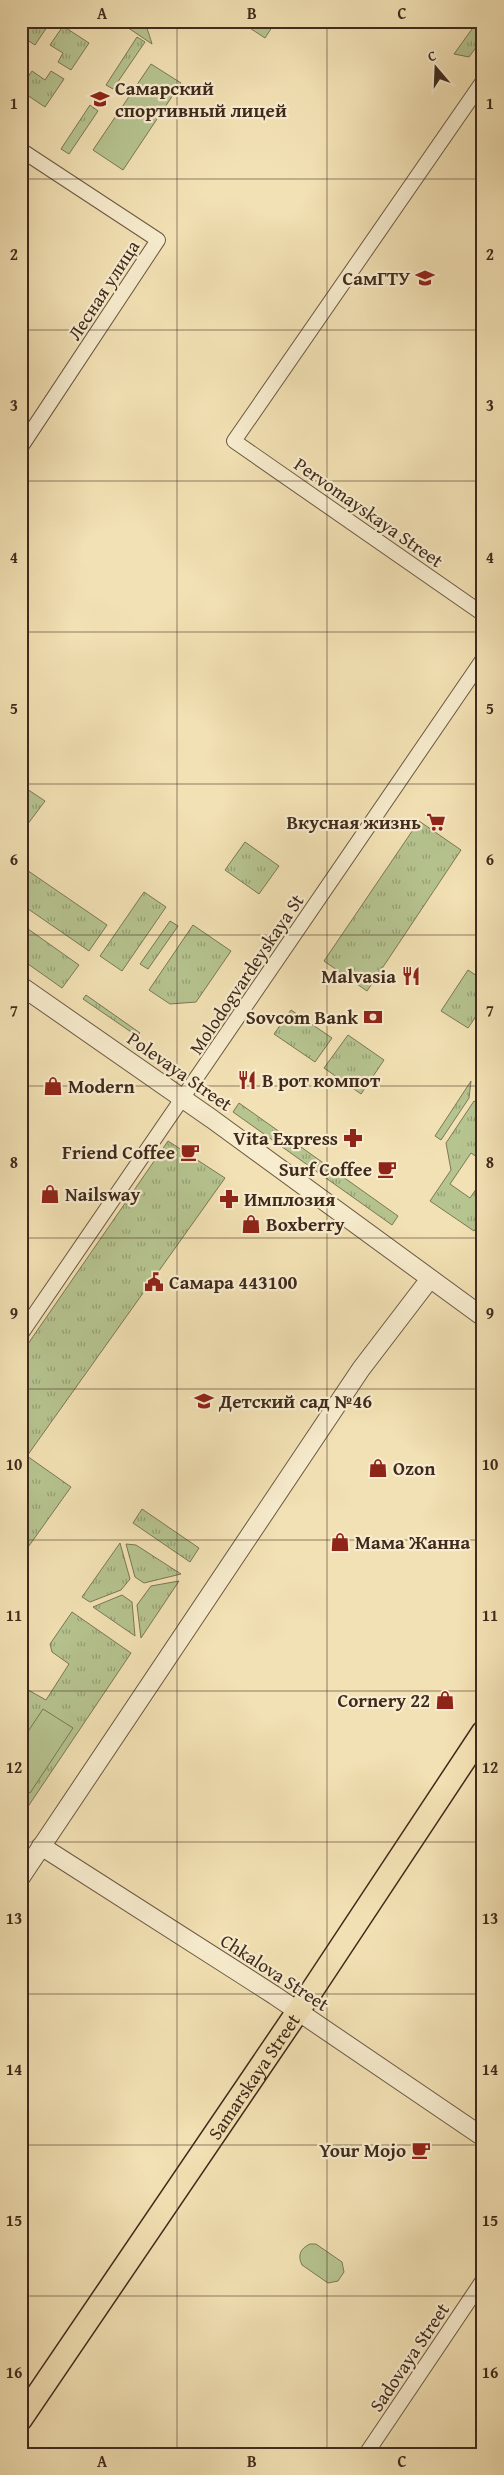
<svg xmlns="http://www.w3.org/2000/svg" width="504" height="2475" viewBox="0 0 504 2475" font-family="'Gentium Book Plus',serif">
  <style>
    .grass { fill: url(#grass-tufts); stroke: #7b7756 }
    .pitch { fill: #b6c490; stroke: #7b7756 }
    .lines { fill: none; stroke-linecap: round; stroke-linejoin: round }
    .minor-casing { stroke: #6c5843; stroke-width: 16 }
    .tertiary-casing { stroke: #6c5843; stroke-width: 20 }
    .primary-casing { stroke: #402a1d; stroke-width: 25 }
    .minor { stroke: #f7ecce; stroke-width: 14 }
    .tertiary { stroke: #f7ecce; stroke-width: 18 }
    .primary { stroke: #f2e1b4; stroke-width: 22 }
    .grid { fill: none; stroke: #402a1d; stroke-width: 1; stroke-opacity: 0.55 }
    .labels { text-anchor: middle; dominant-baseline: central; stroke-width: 4.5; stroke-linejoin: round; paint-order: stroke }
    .poi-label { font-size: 19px; font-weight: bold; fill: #402a1d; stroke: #f7ecce; text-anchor: start }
    .street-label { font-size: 19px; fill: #402a1d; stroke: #f7ecce }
    .neatline { fill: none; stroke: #402a1d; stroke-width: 2 }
    .grid-label { font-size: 16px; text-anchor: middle; font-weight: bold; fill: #402a1d }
  </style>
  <defs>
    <pattern id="grass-tufts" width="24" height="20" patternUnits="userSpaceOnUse" patternTransform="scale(1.25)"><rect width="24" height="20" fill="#b6c490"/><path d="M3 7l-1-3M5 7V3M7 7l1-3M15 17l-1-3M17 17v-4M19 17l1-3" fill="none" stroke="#959f75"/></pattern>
  </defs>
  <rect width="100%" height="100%" fill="#f2e1b4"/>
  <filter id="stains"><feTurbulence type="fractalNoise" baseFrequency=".004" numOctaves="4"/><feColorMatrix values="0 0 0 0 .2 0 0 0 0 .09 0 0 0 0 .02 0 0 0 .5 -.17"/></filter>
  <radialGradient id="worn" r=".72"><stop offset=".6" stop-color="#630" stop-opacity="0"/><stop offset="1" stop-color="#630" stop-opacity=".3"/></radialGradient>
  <!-- grass -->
  <path class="grass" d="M 32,21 L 51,21 L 35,45 L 21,36 L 21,33 Z
    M 118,21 C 145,21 144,17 152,44 Z
    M 239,21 L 276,21 L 265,38 Z
    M 461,21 L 483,21 L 483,38 L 469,57 L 454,54 L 472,29 Z
    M 63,26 L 89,43 L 71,70 L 58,62 L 63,53 L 50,45 Z
    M 137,37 L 145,42 L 113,89 L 106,85 Z
    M 32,71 L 45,80 L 51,71 L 64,79 L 45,107 L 21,91 L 21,87 Z
    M 90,105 L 98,111 L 69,154 L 61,149 Z
    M 24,787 L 45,801 L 21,833 L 21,791 Z
    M 419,821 L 461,850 L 367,991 L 324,961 Z
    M 245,842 L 279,866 L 259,894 L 225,870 Z
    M 21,866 L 107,925 L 89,951 L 21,904 Z
    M 144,892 L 166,907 L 122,971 L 100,956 Z
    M 170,921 L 178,926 L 148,969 L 140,964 Z
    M 21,924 L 79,965 L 62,988 L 21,959 Z
    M 193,925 L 231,951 L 196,1002 L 170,1004 L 149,990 Z
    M 468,970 L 483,980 L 483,1006 L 468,1028 L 441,1011 Z
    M 86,995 L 140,1033 L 137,1036 L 83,999 Z
    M 291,1010 L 332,1038 L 315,1062 L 274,1034 Z
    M 348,1035 L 384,1060 L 361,1094 L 324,1068 Z
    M 471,1081 L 469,1098 L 441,1140 L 435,1136 Z
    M 474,1101 L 483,1107 L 483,1161 L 471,1153 L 450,1184 L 470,1198 L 483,1179 L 483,1217 L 474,1231 L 430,1201 L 451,1170 L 446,1143 Z
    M 239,1103 L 398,1216 L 392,1225 L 233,1112 Z
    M 168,1141 L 225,1178 L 27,1456 L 71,1487 L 21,1557 L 21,1354 Z
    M 142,1509 L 199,1548 L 190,1562 L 133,1523 Z
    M 120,1543 L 130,1579 L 121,1590 L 90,1602 L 82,1597 Z
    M 126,1544 L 136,1545 L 181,1574 L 144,1583 L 135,1577 Z
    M 179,1581 L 141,1638 L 137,1605 L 151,1586 Z
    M 122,1595 L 132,1602 L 135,1636 L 93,1607 Z
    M 72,1612 L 131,1653 L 21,1817 L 21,1686 L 46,1700 L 69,1664 L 52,1652 L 50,1644 Z"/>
  <!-- pitch -->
  <path class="pitch" d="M 151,64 L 181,83 L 123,170 L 93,150 Z
    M 43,1709 L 73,1728 L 30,1793 L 21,1788 L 21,1742 Z
    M 310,2244 L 316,2244 L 342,2262 L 344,2272 L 338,2281 L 328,2283 L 302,2265 C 297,2255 301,2248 310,2244 Z"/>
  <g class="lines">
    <!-- minor casing -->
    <g class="minor-casing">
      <path id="minor" d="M 483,81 L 234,441 L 483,614
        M 21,150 L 158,240 L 21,447
        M 21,1334 L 483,659
        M 366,2454 L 483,2280"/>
    </g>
    <!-- tertiary casing -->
    <g class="tertiary-casing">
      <path id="tertiary" d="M 21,986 L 212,1119 L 483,1317
        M 41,1846 L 274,1995 L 483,2137
        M 21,1877 L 361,1369 L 429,1280"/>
    </g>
    <!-- primary casing -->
    <g class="primary-casing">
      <g id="primary">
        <path id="s1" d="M 21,2419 L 311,1992 L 483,1732"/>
      </g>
    </g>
    <!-- minor -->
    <use href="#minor" class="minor"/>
    <!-- tertiary -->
    <use href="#tertiary" class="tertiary"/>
    <!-- primary -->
    <use href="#primary" class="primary"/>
  </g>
  <!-- grid -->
  <path class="grid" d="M 177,21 L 177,2454M 327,21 L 327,2454M 21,179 L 483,179M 21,330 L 483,330M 21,481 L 483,481M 21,632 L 483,632M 21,784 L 483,784M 21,935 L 483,935M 21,1086 L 483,1086M 21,1238 L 483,1238M 21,1389 L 483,1389M 21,1540 L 483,1540M 21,1691 L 483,1691M 21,1842 L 483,1842M 21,1994 L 483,1994M 21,2145 L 483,2145M 21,2296 L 483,2296"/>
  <!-- icons -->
  <defs>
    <g id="school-bare" transform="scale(1.5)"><path d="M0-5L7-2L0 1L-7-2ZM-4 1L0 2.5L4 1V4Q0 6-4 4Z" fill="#8f2418" stroke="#f7ecce" stroke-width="2.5" paint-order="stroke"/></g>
    <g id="university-bare" transform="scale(1.5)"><path d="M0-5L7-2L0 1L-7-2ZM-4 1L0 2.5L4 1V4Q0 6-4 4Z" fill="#8f2418" stroke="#f7ecce" stroke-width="2.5" paint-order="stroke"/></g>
    <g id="supermarket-bare" transform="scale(1.5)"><path d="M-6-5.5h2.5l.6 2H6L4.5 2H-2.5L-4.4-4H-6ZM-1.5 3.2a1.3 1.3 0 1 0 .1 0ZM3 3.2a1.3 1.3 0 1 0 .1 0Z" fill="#8f2418" stroke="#f7ecce" stroke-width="2.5" paint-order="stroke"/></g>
    <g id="restaurant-bare" transform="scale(1.5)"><path d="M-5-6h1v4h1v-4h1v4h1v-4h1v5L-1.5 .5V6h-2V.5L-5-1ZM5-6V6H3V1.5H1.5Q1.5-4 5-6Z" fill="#8f2418" stroke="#f7ecce" stroke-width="2.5" paint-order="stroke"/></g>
    <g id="bank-bare" transform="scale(1.5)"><path d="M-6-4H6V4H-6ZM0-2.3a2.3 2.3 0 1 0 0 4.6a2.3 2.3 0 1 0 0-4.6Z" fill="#8f2418" stroke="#f7ecce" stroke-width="2.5" paint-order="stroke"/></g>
    <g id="shop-bare" transform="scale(1.5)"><path d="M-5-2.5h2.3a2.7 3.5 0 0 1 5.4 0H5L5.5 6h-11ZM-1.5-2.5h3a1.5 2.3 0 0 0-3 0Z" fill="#8f2418" stroke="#f7ecce" stroke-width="2.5" paint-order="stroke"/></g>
    <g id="pharmacy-bare" transform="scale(1.5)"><path d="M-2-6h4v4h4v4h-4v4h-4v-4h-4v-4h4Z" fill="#8f2418" stroke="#f7ecce" stroke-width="2.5" paint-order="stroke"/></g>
    <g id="cafe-bare" transform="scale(1.5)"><path d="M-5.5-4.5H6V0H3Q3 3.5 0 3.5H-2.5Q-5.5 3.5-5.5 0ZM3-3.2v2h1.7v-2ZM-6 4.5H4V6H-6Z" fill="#8f2418" stroke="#f7ecce" stroke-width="2.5" paint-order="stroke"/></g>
    <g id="civic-bare" transform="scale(1.5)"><path d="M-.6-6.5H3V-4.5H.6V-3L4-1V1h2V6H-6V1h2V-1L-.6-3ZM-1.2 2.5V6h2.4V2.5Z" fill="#8f2418" stroke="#f7ecce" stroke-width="2.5" paint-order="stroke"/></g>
  </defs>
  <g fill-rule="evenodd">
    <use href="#school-bare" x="100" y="99"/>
    <use href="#university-bare" x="425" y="278"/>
    <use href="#supermarket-bare" x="436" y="822"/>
    <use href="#restaurant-bare" x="411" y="976"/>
    <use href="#bank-bare" x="373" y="1017"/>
    <use href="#restaurant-bare" x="247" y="1080"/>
    <use href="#shop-bare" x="53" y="1086"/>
    <use href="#pharmacy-bare" x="353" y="1138"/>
    <use href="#cafe-bare" x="190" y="1152"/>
    <use href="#cafe-bare" x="387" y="1169"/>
    <use href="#shop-bare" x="50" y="1194"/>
    <use href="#pharmacy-bare" x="229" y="1199"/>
    <use href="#shop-bare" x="251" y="1224"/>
    <use href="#civic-bare" x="154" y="1282"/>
    <use href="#school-bare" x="204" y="1401"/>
    <use href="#shop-bare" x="378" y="1468"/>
    <use href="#shop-bare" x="340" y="1542"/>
    <use href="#shop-bare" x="445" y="1700"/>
    <use href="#cafe-bare" x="421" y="2150"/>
  </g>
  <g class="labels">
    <!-- poi labels -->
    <g class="poi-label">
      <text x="115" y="88">Самарский<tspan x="115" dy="22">спортивный лицей</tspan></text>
      <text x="410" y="278" text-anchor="end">СамГТУ</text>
      <text x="421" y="822" text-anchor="end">Вкусная жизнь</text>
      <text x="396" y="976" text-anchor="end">Malvasia</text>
      <text x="358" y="1017" text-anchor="end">Sovcom Bank</text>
      <text x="262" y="1080">В рот компот</text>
      <text x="68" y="1086">Modern</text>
      <text x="338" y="1138" text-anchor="end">Vita Express</text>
      <text x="175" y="1152" text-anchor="end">Friend Coffee</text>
      <text x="372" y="1169" text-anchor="end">Surf Coffee</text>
      <text x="65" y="1194">Nailsway</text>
      <text x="244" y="1199">Имплозия</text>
      <text x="266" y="1224">Boxberry</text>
      <text x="169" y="1282">Самара 443100</text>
      <text x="219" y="1401">Детский сад №46</text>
      <text x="393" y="1468">Ozon</text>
      <text x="355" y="1542">Мама Жанна</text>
      <text x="430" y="1700" text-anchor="end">Cornery 22</text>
      <text x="406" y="2150" text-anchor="end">Your Mojo</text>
    </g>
    <!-- street labels -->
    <g class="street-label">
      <text transform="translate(103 290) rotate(-57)">Лесная улица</text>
      <text transform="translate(369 512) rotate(35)">Pervomayskaya Street</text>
      <text transform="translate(246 974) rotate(-56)">Molodogvardeyskaya St</text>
      <text transform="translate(180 1071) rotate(35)">Polevaya Street</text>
      <text transform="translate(275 1972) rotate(33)">Chkalova Street</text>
      <text stroke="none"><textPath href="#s1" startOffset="414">Samarskaya Street</textPath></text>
      <text transform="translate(409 2357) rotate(-56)">Sadovaya Street</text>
    </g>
  </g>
  <!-- margin -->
  <rect width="504" height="2475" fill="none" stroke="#f2e1b4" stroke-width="55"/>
  <!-- north arrow -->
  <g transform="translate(436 68) rotate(341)" stroke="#f7ecce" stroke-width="4" paint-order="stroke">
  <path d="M0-4L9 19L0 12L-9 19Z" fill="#402a1d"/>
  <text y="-8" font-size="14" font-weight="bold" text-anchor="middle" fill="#402a1d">С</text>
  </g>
  <rect x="28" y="28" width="448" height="2420" class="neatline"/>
  <g class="grid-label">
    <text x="102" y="19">A</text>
    <text x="252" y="19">B</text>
    <text x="402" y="19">C</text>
    <text x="14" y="109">1</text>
    <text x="490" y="109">1</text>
    <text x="14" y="260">2</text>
    <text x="490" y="260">2</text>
    <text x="14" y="411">3</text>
    <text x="490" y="411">3</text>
    <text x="14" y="563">4</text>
    <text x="490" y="563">4</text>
    <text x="14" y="714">5</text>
    <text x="490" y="714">5</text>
    <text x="14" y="865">6</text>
    <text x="490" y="865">6</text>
    <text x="14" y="1016">7</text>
    <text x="490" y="1016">7</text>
    <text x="14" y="1168">8</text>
    <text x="490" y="1168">8</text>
    <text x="14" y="1319">9</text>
    <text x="490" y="1319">9</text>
    <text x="14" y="1470">10</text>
    <text x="490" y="1470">10</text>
    <text x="14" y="1621">11</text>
    <text x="490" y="1621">11</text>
    <text x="14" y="1773">12</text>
    <text x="490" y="1773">12</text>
    <text x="14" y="1924">13</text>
    <text x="490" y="1924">13</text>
    <text x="14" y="2075">14</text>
    <text x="490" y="2075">14</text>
    <text x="14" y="2226">15</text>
    <text x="490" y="2226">15</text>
    <text x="14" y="2378">16</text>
    <text x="490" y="2378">16</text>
    <text x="102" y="2467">A</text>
    <text x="252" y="2467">B</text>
    <text x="402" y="2467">C</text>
  </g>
  <rect width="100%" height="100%" filter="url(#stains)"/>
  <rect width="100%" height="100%" fill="url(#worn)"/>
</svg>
